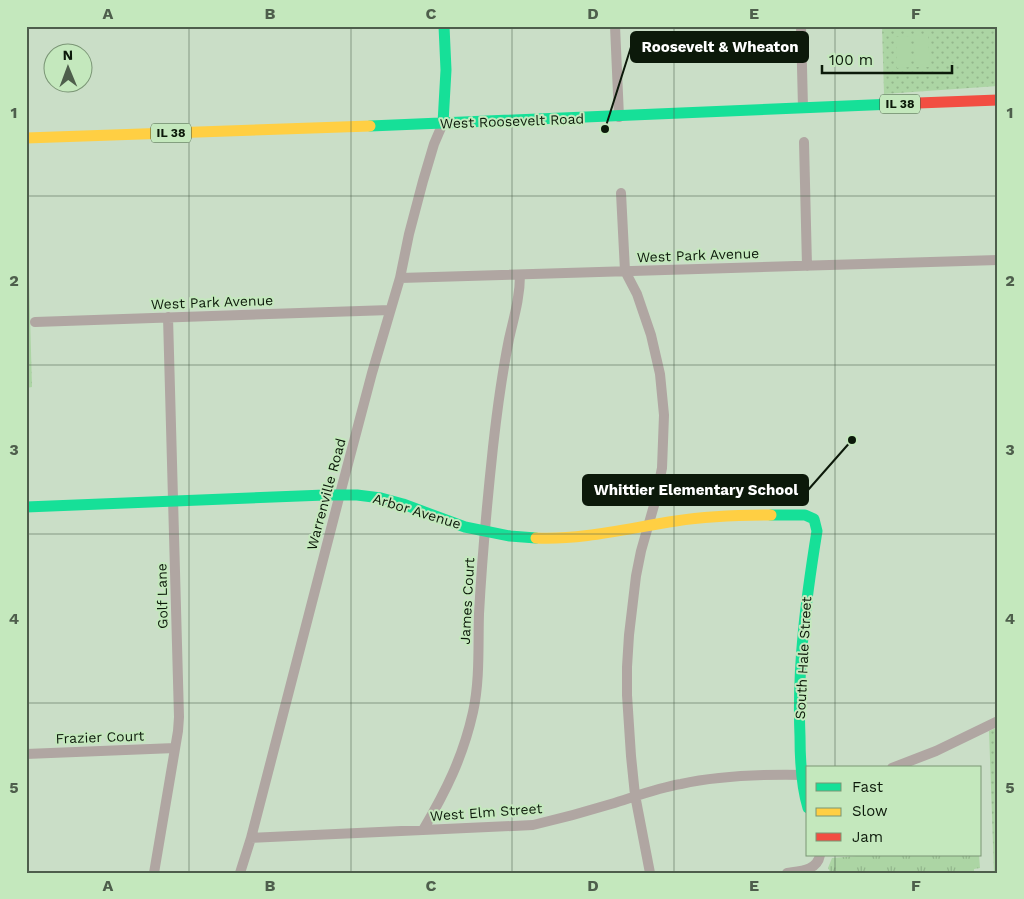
<svg xmlns="http://www.w3.org/2000/svg" width="1024" height="899" viewBox="0 0 1024 899" font-family="'Work Sans',sans-serif">
  <style>
    .grass { fill: url(#grass-tufts) }
    .park { fill: url(#park-dots) }
    .pitch { fill: #acd5a4 }
    .lines { fill: none; stroke-linecap: round; stroke-linejoin: round }
    .street { stroke: #b0a6a2; stroke-width: 10 }
    .fast { stroke: #16e098; stroke-width: 11 }
    .slow { stroke: #ffcf43; stroke-width: 11 }
    .jam { stroke: #f24e42; stroke-width: 11 }
    .grid { fill: none; stroke: #4e5e4c; stroke-width: 1; stroke-opacity: 0.55 }
    .labels { text-anchor: middle; dominant-baseline: central; stroke-width: 4; stroke-linejoin: round; paint-order: stroke }
    .shield { fill: #c4e8bd; stroke: #435740; stroke-width: 1 }
    .shield-label { font-size: 12px; font-weight: bold; fill: #0c190a }
    .street-label { font-size: 14px; fill: #0c190a; stroke: #c4e8bd }
    .leader { fill: none; stroke: #0c190a; stroke-width: 2 }
    .callout-dot { fill: #0c190a; stroke: #c4e8bd; stroke-width: 2 }
    .callout { fill: #0c190a; stroke: #0c190a; stroke-width: 2 }
    .callout-label { font-size: 15px; text-anchor: middle; font-weight: bold; fill: #fff }
    .neatline { fill: none; stroke: #4e5e4c; stroke-width: 2 }
    .grid-label { font-size: 16px; text-anchor: middle; font-weight: bold; fill: #4e5e4c }
  </style>
  <defs>
    <pattern id="grass-tufts" width="24" height="20" patternUnits="userSpaceOnUse" patternTransform="scale(1.25)"><rect width="24" height="20" fill="#acd5a4"/><path d="M3 7l-1-3M5 7V3M7 7l1-3M15 17l-1-3M17 17v-4M19 17l1-3" fill="none" stroke="#93b68c"/></pattern>
    <pattern id="park-dots" width="8" height="8" patternUnits="userSpaceOnUse" patternTransform="scale(1.25)"><rect width="8" height="8" fill="#acd5a4"/><path d="M2 2h.1M6 6h.1" fill="none" stroke="#93b68c" stroke-width="1.8" stroke-linecap="round"/></pattern>
  </defs>
  <rect width="100%" height="100%" fill="#cadec7"/>
  <!-- grass -->
  <path class="grass" d="M 869,855 L 979,855 L 980,868 L 974,869 L 974,873 L 831,873 L 828,868 L 832,858 Z"/>
  <!-- park -->
  <path class="park" d="M 882,26 L 998,26 L 998,86 L 884,94 Z
    M 26,279 L 29,279 L 32,387 L 26,388 Z
    M 998,727 L 998,873 L 994,873 L 989,731 Z"/>
  <!-- pitch -->
  <path class="pitch" d="M 910,36 L 911,67 L 897,68 L 896,37 Z
    M 914,36 L 928,36 L 930,67 L 915,67 Z"/>
  <g class="lines">
    <!-- street -->
    <path class="street" d="M 615,26 L 619,117
      M 801,26 L 803,108
      M 804,142 L 807,266
      M 621,193 L 625,271 L 637,294 L 651,335 L 660,374 L 664,415 L 662,468 L 655,502 L 641,551 L 636,576 L 629,635 L 627,667 L 627,695 L 631,756 L 635,795 L 650,873
      M 400,278 L 998,260
      M 35,322 L 390,310
      M 26,754 L 175,748
      M 892,768 L 936,751 L 998,721
      M 423,830 C 446,791 463,757 473,712 C 480,680 478,646 479,614 C 482,558 487,503 493,447 C 497,411 502,374 509,339 C 514,317 520,297 520,275
      M 251,838 L 533,825 C 559,819 585,812 611,804 C 634,797 657,788 681,784 C 722,775 764,774 807,775
      M 154,873 L 178,731 L 179,717 L 168,317
      M 240,873 L 251,838 L 340,494 L 372,373 L 400,278 L 409,234 L 423,181 L 434,144 L 443,123
      M 787,873 C 800,871 817,871 820,855"/>
    <!-- fast -->
    <path class="fast" d="M 443,123 L 446,70 L 444,26
      M 370,126 L 918,103
      M 26,507 L 325,495 L 357,495 L 381,498 L 403,504 L 465,527 L 510,536 L 536,538
      M 771,515 L 805,515 L 814,519 L 817,531 C 806,599 797,667 800,736 C 800,760 801,785 808,808"/>
    <!-- slow -->
    <path class="slow" d="M 26,138 L 370,126
      M 536,538 C 583,540 629,528 676,521 C 707,516 739,515 771,515"/>
    <!-- jam -->
    <path class="jam" d="M 918,103 L 998,100"/>
  </g>
  <!-- grid -->
  <path class="grid" d="M 189,26 L 189,873M 351,26 L 351,873M 512,26 L 512,873M 674,26 L 674,873M 835,26 L 835,768M 26,196 L 998,196M 26,365 L 998,365M 26,534 L 998,534M 26,703 L 998,703M 835,855 L 835,873"/>
  <g class="labels">
    <!-- shield labels -->
    <g class="shield">
      <rect x="880" y="94.5" width="40" height="19" rx="4"/>
      <rect x="151" y="123.5" width="40" height="19" rx="4"/>
    </g>
    <g class="shield-label">
      <text x="900" y="104">IL 38</text>
      <text x="171" y="133">IL 38</text>
    </g>
    <!-- street labels -->
    <g class="street-label">
      <text transform="translate(512 121) rotate(-2)">West Roosevelt Road</text>
      <text transform="translate(698 255) rotate(-2)">West Park Avenue</text>
      <text transform="translate(212 302) rotate(-2)">West Park Avenue</text>
      <text transform="translate(326 494) rotate(-75)">Warrenville Road</text>
      <text transform="translate(417 511) rotate(17)">Arbor Avenue</text>
      <text transform="translate(162 596) rotate(-91)">Golf Lane</text>
      <text transform="translate(467 601) rotate(-87)">James Court</text>
      <text transform="translate(803 658) rotate(-87)">South Hale Street</text>
      <text transform="translate(100 737) rotate(-2)">Frazier Court</text>
      <text transform="translate(486 812) rotate(-4)">West Elm Street</text>
    </g>
  </g>
  <!-- callouts -->
  <path class="leader" d="M605 129L631 47M852 440L808 490"/>
  <g class="callout-dot">
    <circle cx="605" cy="129" r="5"/>
    <circle cx="852" cy="440" r="5"/>
  </g>
  <g class="callout">
    <rect x="631" y="32" width="177" height="30" rx="5"/>
    <rect x="583" y="475" width="225" height="30" rx="5"/>
  </g>
  <g class="callout-label">
    <text x="720" y="52">Roosevelt &amp; Wheaton</text>
    <text x="696" y="495">Whittier Elementary School</text>
  </g>
  <!-- border -->
  <rect width="1024" height="899" fill="none" stroke="#c4e8bd" stroke-width="55"/>
  <!-- legend -->
  <rect x="806" y="766" width="175" height="90" fill="#c4e8bd" stroke="#7a9575"/>
  <rect x="816" y="783" width="25" height="8" fill="#16e098" stroke="#7a9575"/>
  <text x="852" y="792" font-size="15" fill="#0c190a">Fast</text>
  <rect x="816" y="808" width="25" height="8" fill="#ffcf43" stroke="#7a9575"/>
  <text x="852" y="816" font-size="15" fill="#0c190a">Slow</text>
  <rect x="816" y="833" width="25" height="8" fill="#f24e42" stroke="#7a9575"/>
  <text x="852" y="842" font-size="15" fill="#0c190a">Jam</text>
  <!-- north arrow -->
  <g transform="translate(68 68) rotate(359)"><circle r="24" fill="#c4e8bd" stroke="#7a9575"/>
  <path d="M0-4L9 19L0 12L-9 19Z" fill="#4e5e4c"/>
  <text y="-8" font-size="14" font-weight="bold" text-anchor="middle" fill="#0c190a">N</text>
  </g>
  <!-- scale -->
  <path d="M822 65v8h130v-8" fill="none" stroke="#0c190a" stroke-width="2.5"/>
  <text x="829" y="65" font-size="15" fill="#0c190a" stroke="#c4e8bd" stroke-width="4" paint-order="stroke">100 m</text>
  <rect x="28" y="28" width="968" height="844" class="neatline"/>
  <g class="grid-label">
    <text x="108" y="19">A</text>
    <text x="270" y="19">B</text>
    <text x="431" y="19">C</text>
    <text x="593" y="19">D</text>
    <text x="754" y="19">E</text>
    <text x="916" y="19">F</text>
    <text x="14" y="118">1</text>
    <text x="1010" y="118">1</text>
    <text x="14" y="286">2</text>
    <text x="1010" y="286">2</text>
    <text x="14" y="455">3</text>
    <text x="1010" y="455">3</text>
    <text x="14" y="624">4</text>
    <text x="1010" y="624">4</text>
    <text x="14" y="793">5</text>
    <text x="1010" y="793">5</text>
    <text x="108" y="891">A</text>
    <text x="270" y="891">B</text>
    <text x="431" y="891">C</text>
    <text x="593" y="891">D</text>
    <text x="754" y="891">E</text>
    <text x="916" y="891">F</text>
  </g>
</svg>
